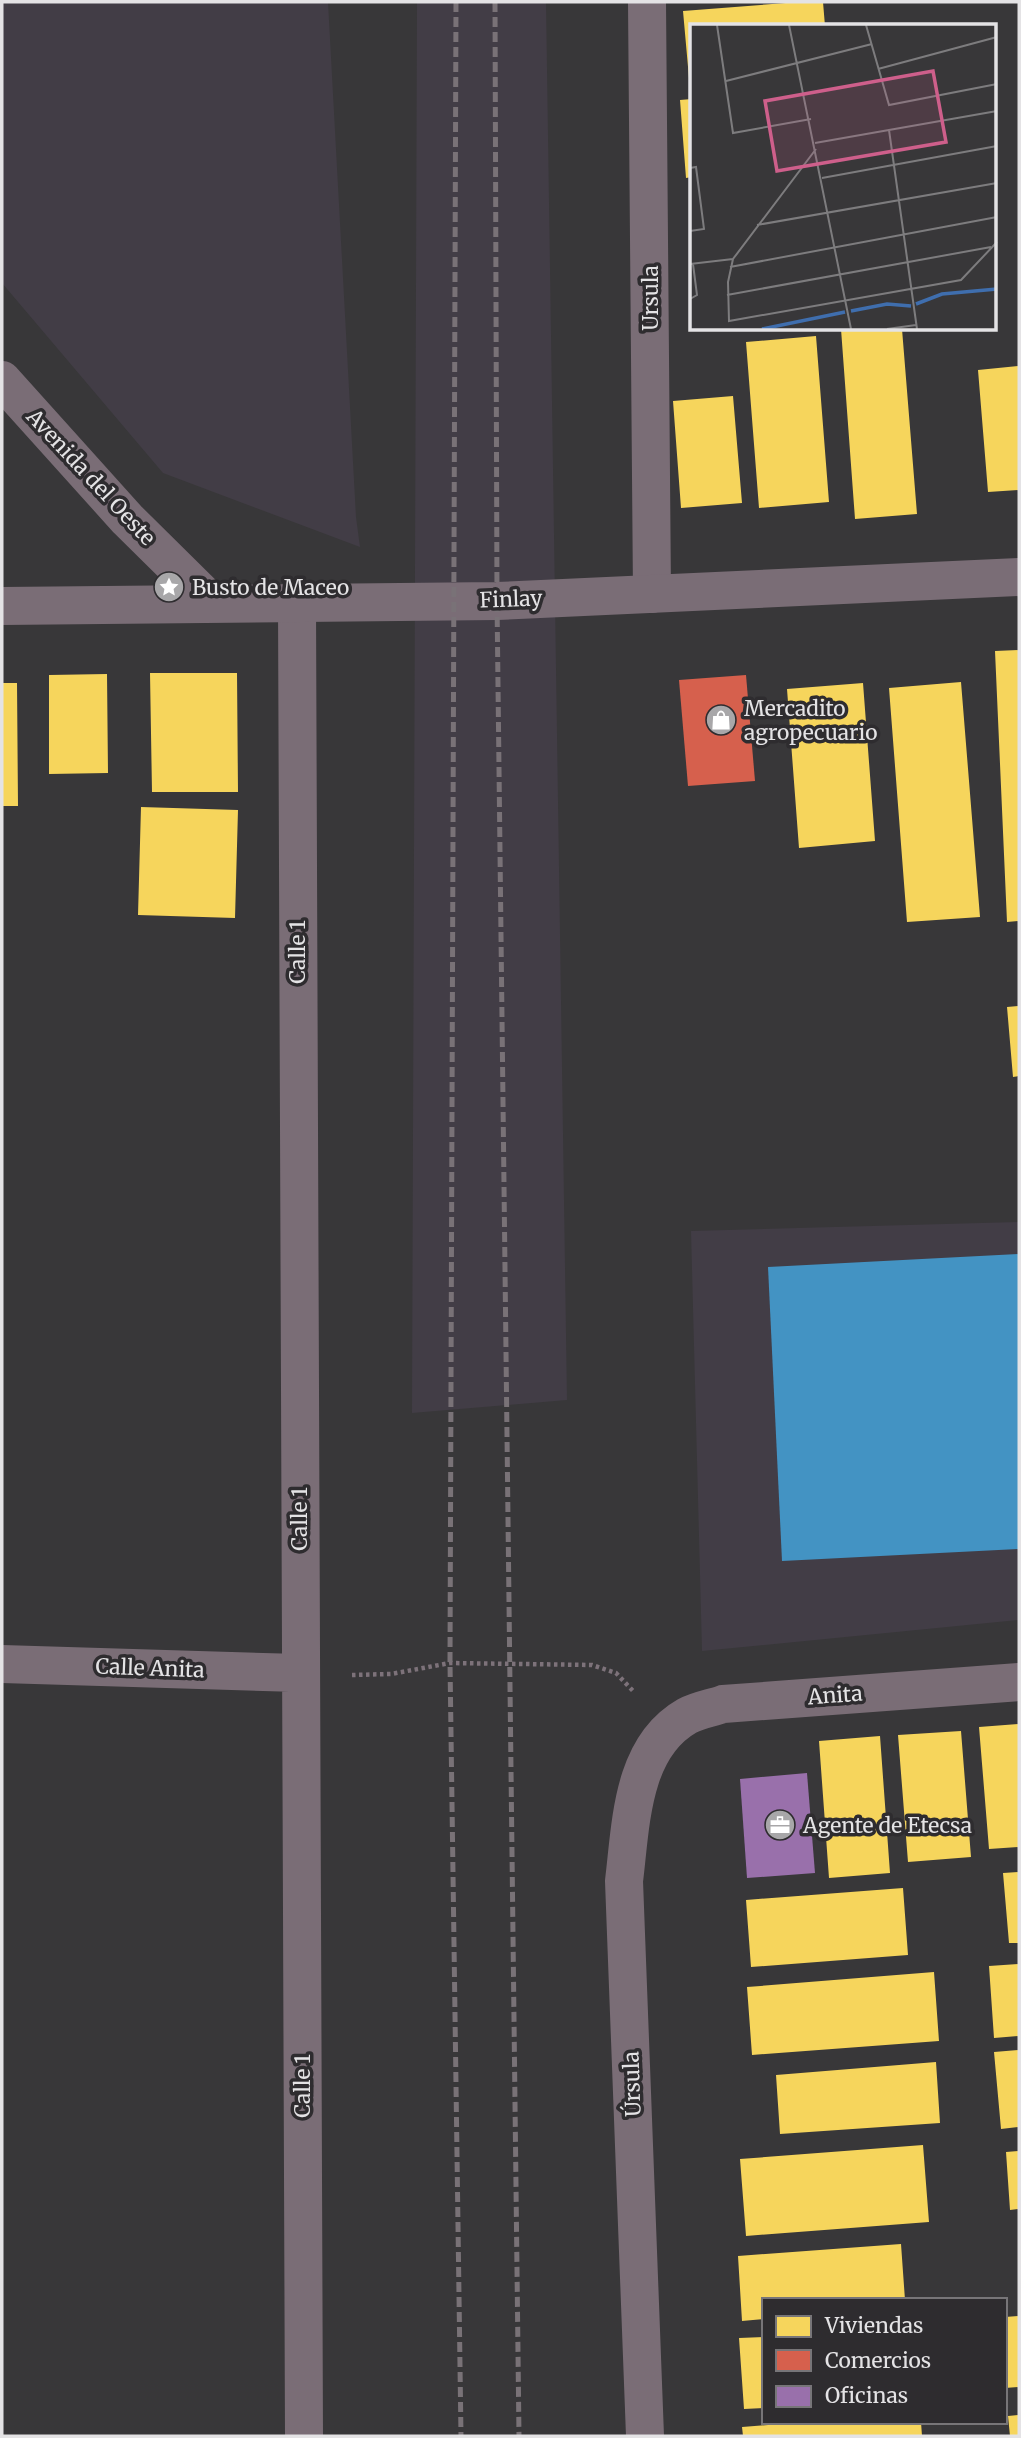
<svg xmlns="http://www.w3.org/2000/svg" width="1021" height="2438" viewBox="0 0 1021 2438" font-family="Merriweather,serif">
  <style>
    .built { fill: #423d46 }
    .homes { fill: #f6d55c }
    .shops { fill: #d6604d }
    .offices { fill: #9970ab }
    .schools { fill: #4393c3 }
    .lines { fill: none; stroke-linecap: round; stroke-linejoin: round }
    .path { stroke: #7d727a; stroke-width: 4.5; stroke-dasharray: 3.5 3.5; stroke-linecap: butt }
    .minor { stroke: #7a6d76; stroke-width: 38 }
    .tertiary { stroke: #7a6d76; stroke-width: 38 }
    .rail { stroke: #797277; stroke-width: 5; stroke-dasharray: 10 5; stroke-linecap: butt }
    .labels { text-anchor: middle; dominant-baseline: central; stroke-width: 7; stroke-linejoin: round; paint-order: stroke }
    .street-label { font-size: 21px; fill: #e4e3e5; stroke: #2e2c2f }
    .poi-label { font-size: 21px; fill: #e4e3e5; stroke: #2e2c2f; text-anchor: start }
    .inset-river { fill: none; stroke: #3f6eae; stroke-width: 3.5 }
    .inset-road { fill: none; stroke: #7d7c7e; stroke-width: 2 }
    .view { fill: #ce5f8b; fill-opacity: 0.15; stroke: #ce5f8b; stroke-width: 3.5 }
    .inset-edge { fill: none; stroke: #e4e3e5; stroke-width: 3.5 }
  </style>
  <rect width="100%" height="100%" fill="#383739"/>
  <!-- built -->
  <path class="built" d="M 2,2 L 328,2 L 356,517 L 360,547 L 163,473 L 2,283 Z
    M 417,2 L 546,2 L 567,1400 L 412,1413 Z
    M 1019,1222 L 1019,1620 L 702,1651 L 691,1231 Z"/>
  <!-- homes -->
  <path class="homes" d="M 799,2 L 823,2 L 825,26 L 692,26 L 692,78 L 689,78 L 683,11 Z
    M 692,99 L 692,177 L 686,178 L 680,100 Z
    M 841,329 L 902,329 L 917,514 L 855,519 Z
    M 816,336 L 829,502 L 759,508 L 746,342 Z
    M 1019,366 L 1019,490 L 988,492 L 978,370 Z
    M 733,396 L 742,503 L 681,508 L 673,401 Z
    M 1019,650 L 1019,921 L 1007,922 L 995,651 Z
    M 150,673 L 237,673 L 238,792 L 152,792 Z
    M 107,674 L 108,773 L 49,774 L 49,675 Z
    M 961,682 L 980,917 L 907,922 L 889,688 Z
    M 2,683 L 17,683 L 18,806 L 2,806 Z
    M 863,683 L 875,841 L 799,848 L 787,689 Z
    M 141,807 L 238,810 L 235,918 L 138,915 Z
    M 1019,1006 L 1019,1076 L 1013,1077 L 1007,1007 Z
    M 1019,1724 L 1019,1847 L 989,1849 L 979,1727 Z
    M 961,1731 L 971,1857 L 908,1862 L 898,1735 Z
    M 880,1736 L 890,1873 L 829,1878 L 819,1741 Z
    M 1019,1872 L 1019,1943 L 1009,1943 L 1003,1873 Z
    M 903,1888 L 908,1955 L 751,1967 L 746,1900 Z
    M 1019,1964 L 1019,2036 L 994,2038 L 989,1966 Z
    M 934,1972 L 939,2041 L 752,2055 L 747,1987 Z
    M 1019,2050 L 1019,2127 L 1001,2129 L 994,2052 Z
    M 936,2062 L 940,2123 L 780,2134 L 776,2075 Z
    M 923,2145 L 929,2222 L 746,2236 L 740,2159 Z
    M 1019,2151 L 1019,2209 L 1010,2210 L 1006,2152 Z
    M 901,2244 L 905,2300 L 764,2300 L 764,2319 L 742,2321 L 738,2256 Z
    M 1019,2316 L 1019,2387 L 1005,2388 L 1005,2317 Z
    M 764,2337 L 764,2408 L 744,2409 L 739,2338 Z
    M 1019,2415 L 1019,2436 L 1010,2436 L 1008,2416 Z
    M 805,2422 L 921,2422 L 922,2436 L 743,2436 L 742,2427 Z"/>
  <!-- shops -->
  <path class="shops" d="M 746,675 L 755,781 L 688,786 L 679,680 Z"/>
  <!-- offices -->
  <path class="offices" d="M 807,1773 L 815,1873 L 747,1878 L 740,1779 Z"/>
  <!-- schools -->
  <path class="schools" d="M 1019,1254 L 1019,1549 L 782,1561 L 768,1267 Z"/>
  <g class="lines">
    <!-- path -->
    <path class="path" d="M 352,1675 L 391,1674 L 450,1663 L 592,1665 L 616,1673 L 634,1692"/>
    <!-- minor -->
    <path class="minor" d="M 647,2 L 652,594
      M 2,380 L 127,519 L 212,603
      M 297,603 L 304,2436
      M 2,1664 L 299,1673"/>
    <!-- tertiary -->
    <path class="tertiary" d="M 2,606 L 497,601 L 1019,577
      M 645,2436 L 624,1881 C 631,1825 631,1748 687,1716 C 698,1710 712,1708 723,1704 L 1019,1682"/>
    <!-- rail -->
    <path class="rail" d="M 456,2 L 450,1663 L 461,2436
      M 495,2 L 497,601 L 519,2436"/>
  </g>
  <!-- icons -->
  <defs>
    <g id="sight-disc" transform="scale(1.575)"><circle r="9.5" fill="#a8a7a9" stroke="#2e2c2f"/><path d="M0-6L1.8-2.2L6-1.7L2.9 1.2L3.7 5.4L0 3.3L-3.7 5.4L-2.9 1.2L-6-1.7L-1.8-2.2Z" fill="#fff"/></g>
    <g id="shop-disc" transform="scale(1.575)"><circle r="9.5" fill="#a8a7a9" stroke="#2e2c2f"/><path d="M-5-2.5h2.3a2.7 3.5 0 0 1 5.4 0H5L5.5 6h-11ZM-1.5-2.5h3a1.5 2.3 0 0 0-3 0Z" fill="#fff"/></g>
    <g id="office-disc" transform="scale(1.575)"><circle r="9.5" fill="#a8a7a9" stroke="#2e2c2f"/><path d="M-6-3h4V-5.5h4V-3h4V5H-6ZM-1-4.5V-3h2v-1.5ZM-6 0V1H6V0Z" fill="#fff"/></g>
  </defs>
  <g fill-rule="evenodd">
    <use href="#sight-disc" x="169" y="587"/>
    <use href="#shop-disc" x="721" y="720"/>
    <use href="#office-disc" x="780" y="1825"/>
  </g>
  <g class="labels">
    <!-- street labels -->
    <g class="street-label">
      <text transform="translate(650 298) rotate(-90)">Ursula</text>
      <text transform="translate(91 477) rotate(47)">Avenida del Oeste</text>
      <text transform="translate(511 599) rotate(-2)">Finlay</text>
      <text transform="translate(297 952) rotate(-90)">Calle 1</text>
      <text transform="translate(299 1519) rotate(-90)">Calle 1</text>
      <text transform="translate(150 1668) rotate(2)">Calle Anita</text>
      <text transform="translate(835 1695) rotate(-4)">Anita</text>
      <text transform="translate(632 2084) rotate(-92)">Úrsula</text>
      <text transform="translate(302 2086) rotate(-90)">Calle 1</text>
    </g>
    <!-- poi labels -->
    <g class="poi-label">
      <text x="192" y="587">Busto de Maceo</text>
      <text x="744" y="708">Mercadito<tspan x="744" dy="24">agropecuario</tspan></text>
      <text x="803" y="1825">Agente de Etecsa</text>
    </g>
  </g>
  <!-- overview -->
  <g transform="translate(690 24)">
    <rect width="306" height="306" fill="#383739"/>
    <path class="inset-river" d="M 226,280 L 252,270 L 307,265M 161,287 L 197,280 L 221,282M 72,305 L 155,288"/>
    <path class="inset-road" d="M 27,1 L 43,109 L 121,95M 99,1 L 161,305M 176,1 L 199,81 L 307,60M 188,45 L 307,13M 36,57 L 182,20M 199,106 L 227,305M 125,119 L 307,87M 126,125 L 43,235 L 38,258 L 39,297 L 271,256 L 307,218M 0,144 L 6,143 L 14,205 L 0,207M 132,154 L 307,122M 67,201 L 307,159M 0,240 L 43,235M 40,243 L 307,193M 37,271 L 301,223M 0,275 L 7,271 L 3,240M 197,305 L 226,301"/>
    <path class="view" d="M 243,47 L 256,118 L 87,147 L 75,77 Z"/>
    <rect width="306" height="306" class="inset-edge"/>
  </g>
  <!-- border -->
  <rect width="1021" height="2438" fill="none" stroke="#e4e3e5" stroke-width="7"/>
  <!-- legend -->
  <rect x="762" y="2298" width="245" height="126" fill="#2e2c2f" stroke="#777578" stroke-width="2"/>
  <rect x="776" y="2316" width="35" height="21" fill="#f6d55c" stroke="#777578" stroke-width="2"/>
  <text x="825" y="2333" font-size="21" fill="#e4e3e5">Viviendas</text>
  <rect x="776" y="2350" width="35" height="21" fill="#d6604d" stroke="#777578" stroke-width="2"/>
  <text x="825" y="2368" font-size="21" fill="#e4e3e5">Comercios</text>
  <rect x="776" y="2386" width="35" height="21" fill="#9970ab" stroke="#777578" stroke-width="2"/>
  <text x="825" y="2403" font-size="21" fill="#e4e3e5">Oficinas</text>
</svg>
